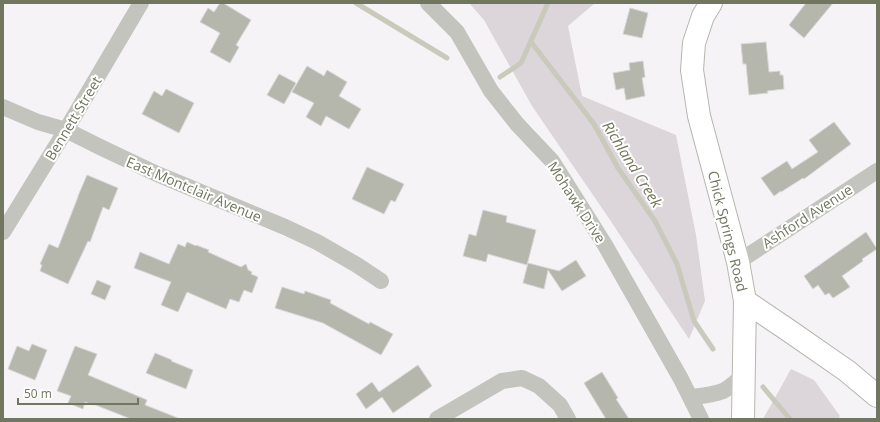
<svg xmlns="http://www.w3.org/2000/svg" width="880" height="422" viewBox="0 0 880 422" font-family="'Open Sans',sans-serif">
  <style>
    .green { fill: #dcd5da }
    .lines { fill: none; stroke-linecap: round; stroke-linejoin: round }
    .stream { stroke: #c9c9bc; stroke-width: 5 }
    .building { fill: #b5b6ac; stroke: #d7d6d7 }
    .secondary-casing { stroke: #b5b7ad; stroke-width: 24 }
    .street { stroke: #c2c4bd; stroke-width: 16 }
    .secondary { stroke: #fff; stroke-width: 22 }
    .labels { text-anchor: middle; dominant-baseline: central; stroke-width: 4; stroke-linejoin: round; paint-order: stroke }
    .street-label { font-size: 14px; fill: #70765f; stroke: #fff }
    .water-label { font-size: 15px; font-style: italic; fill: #76775e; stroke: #fff }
  </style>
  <rect width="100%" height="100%" fill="#f5f3f6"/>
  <!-- green -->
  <path class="green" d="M 469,3 L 595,3 L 568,26 L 582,96 L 676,135 L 696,235 L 705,301 L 689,339 L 606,214 L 532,106 L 484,20 Z
    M 791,369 L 814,380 L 840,416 L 838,419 L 763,419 Z"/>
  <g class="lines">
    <!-- stream -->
    <path class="stream" d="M 356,3 L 447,58
      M 531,42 L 594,124 L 618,168 L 655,221 L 677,264 L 694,321 L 713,349
      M 500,77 L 521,63 L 548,3
      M 763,387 L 790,419"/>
  </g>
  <!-- building -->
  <path class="building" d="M 220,3 L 223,3 L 251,20 L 236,45 L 239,47 L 230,63 L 210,52 L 220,33 L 200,22 L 208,8 L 214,12 Z
    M 806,3 L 833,3 L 804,38 L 789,25 Z
    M 630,8 L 648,13 L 642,38 L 623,34 Z
    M 766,42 L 769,72 L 780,71 L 780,75 L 783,75 L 784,89 L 767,91 L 768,93 L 749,95 L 746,64 L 743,64 L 741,44 Z
    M 643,61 L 645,77 L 642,78 L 645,96 L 626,100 L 624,88 L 616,90 L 613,73 L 630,70 L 629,63 Z
    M 307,66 L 324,76 L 327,70 L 347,82 L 339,96 L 361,109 L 349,129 L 326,116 L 321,126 L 306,117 L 314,103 L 292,92 Z
    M 279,74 L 296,83 L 284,104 L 267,95 Z
    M 166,89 L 194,103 L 179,133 L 142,114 L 154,91 L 162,96 Z
    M 834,122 L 851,144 L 804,179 L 803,178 L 781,192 L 781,191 L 774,196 L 761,178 L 787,161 L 792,169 L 818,152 L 809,140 Z
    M 367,167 L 404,184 L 395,202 L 391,200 L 384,214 L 352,199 Z
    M 87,175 L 118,188 L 109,210 L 103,207 L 90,242 L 88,241 L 68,284 L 40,271 L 42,265 L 40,264 L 49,244 L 58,248 L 78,197 L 78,196 Z
    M 483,210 L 507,216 L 506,222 L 536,230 L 527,265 L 488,254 L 486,262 L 463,256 L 469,234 L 476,236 Z
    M 866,232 L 877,249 L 862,259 L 863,261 L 842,276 L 850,287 L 833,298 L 829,293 L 825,295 L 818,285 L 813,289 L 804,276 Z
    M 187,242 L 196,246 L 196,245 L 209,250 L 208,252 L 241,267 L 246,264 L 248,270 L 252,272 L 251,274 L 258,277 L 252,293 L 244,290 L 239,302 L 230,299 L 226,309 L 187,292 L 178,312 L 161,305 L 171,282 L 134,268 L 140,252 L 169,264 L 178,244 L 185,247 Z
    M 576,260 L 586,276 L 562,291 L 548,270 L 544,289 L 523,283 L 528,263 L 559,271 Z
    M 97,280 L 111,286 L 105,300 L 91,294 Z
    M 282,287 L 304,294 L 305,291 L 331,300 L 330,303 L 369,324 L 370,322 L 393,334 L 381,355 L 323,323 L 275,308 Z
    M 32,344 L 47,350 L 35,380 L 8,369 L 17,346 L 29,351 Z
    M 75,346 L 97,354 L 88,375 L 147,400 L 145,405 L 178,418 L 177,419 L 131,419 L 93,404 L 93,405 L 85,402 L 83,409 L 68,403 L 71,396 L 57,391 Z
    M 155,353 L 172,360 L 171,361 L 193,370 L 186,389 L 146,373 Z
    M 418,365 L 432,386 L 393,413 L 382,397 L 366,409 L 356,394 L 372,382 L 379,392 Z
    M 602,372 L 618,398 L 616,399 L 629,419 L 606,419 L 584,383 Z"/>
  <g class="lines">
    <!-- secondary casing -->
    <g class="secondary-casing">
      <path id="secondary" d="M 711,3 L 703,16 L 694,43 L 692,70 L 699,116 L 732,239 L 738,262 L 745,301 L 743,419
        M 745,301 L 788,330 L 847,371 L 877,396"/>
    </g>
    <!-- street -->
    <path class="street" d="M 428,3 L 457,32 L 491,91 L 517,124 L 552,161 L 605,245 L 681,379 L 701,419
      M 3,107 L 38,122 L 66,130 L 100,147 L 157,174 L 285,227 L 317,242 L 357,265 L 381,281
      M 3,232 L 66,130 L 141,3
      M 738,262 L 877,171
      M 691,397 C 701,396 713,395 723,391 C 731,387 737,380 744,375
      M 437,419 L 502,381 L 522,378 L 539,386 L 560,405 L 568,419"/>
    <!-- secondary -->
    <use href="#secondary" class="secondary"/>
  </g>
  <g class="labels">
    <!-- street labels -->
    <g class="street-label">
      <text transform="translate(73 118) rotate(-59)">Bennett Street</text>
      <text transform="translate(194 189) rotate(23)">East Montclair Avenue</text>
      <text transform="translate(577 202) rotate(57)">Mohawk Drive</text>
      <text transform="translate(807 216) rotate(-33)">Ashford Avenue</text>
      <text transform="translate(728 231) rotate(76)">Chick Springs Road</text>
    </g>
    <!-- water labels -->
    <g class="water-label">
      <text transform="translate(633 164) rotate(58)">Richland Creek</text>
    </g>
  </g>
  <!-- border -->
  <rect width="880" height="422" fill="none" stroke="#70765f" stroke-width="8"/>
  <!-- scale -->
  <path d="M18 398v6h120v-6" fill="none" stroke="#70765f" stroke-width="2"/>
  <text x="24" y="398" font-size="12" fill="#70765f" stroke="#ffffff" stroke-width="3" paint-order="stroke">50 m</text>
</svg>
